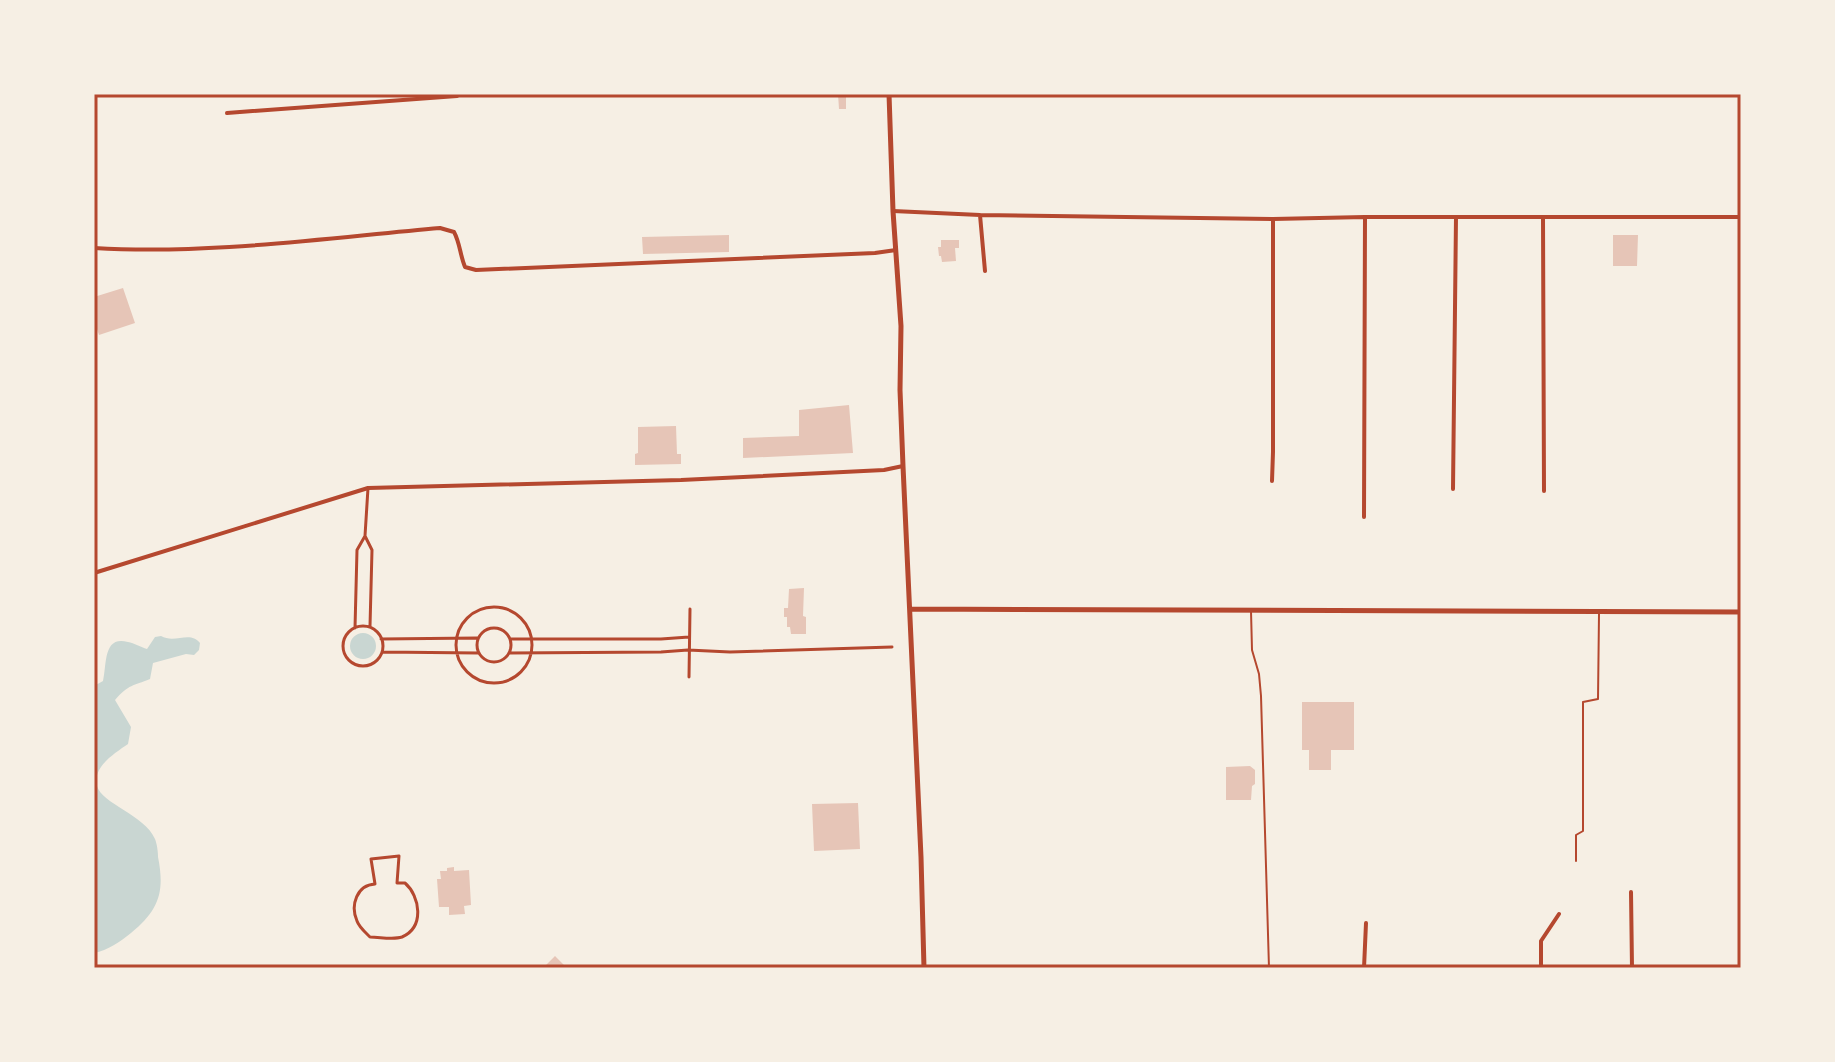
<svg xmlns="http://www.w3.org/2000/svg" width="1835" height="1062" viewBox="0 0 1835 1062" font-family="Raleway,sans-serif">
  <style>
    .water { fill: #c9d6d2 }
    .building { fill: #e6c5b7 }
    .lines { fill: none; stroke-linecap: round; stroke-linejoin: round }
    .service { stroke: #b5482f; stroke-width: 2 }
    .pedestrian { stroke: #b5482f; stroke-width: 3 }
    .minor { stroke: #b5482f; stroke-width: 4 }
    .secondary { stroke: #b5482f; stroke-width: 5 }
    .neatline { fill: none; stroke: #b5482f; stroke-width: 3 }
  </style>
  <rect width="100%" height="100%" fill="#f6efe4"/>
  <!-- water -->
  <path class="water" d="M350 646a13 13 0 1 1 26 0a13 13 0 1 1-26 0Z
    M 161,636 C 175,644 190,630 200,643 L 199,650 L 194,655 L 186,654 L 153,663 L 150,679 C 133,686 129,684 115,700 L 131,727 L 128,744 C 115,753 92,767 97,786 C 102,804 145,815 155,839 C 157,844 158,852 158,857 C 165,892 159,910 131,933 C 120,942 108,950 94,953 L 94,686 L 103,681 C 107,664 103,635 128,642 C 134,643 141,647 147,649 L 155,637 Z"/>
  <!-- building -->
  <path class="building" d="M 838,94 L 846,94 L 846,109 L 839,109 Z
    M 729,235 L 729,252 L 643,254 L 642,237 Z
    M 1613,235 L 1638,235 L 1637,266 L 1613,266 Z
    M 941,240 L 959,240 L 959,248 L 955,248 L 956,261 L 942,262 L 941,256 L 939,256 L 938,247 L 941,247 Z
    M 123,288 L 135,323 L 99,335 L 94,320 L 94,297 Z
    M 849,405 L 853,453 L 743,458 L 743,438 L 799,436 L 799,410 Z
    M 676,426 L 677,454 L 681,454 L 681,464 L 635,465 L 635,454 L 638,453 L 638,427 Z
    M 804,588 L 803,616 L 806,617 L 806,634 L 791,634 L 790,627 L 787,627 L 787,617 L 784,617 L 784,608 L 788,608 L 789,589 Z
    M 1302,702 L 1354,702 L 1354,750 L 1331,750 L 1331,770 L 1309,770 L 1309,750 L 1302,750 Z
    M 1250,766 L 1255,770 L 1255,784 L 1252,786 L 1251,800 L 1226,800 L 1226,767 Z
    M 858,803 L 860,849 L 814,851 L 812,804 Z
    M 454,867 L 454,871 L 469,870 L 471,905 L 464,906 L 465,914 L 449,915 L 449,907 L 439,907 L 437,879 L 441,879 L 440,871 L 447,871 L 447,868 Z
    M 555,956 L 565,966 L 562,968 L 543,968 Z"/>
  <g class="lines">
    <!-- service -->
    <path class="service" d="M 1251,611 L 1252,650 L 1259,674 L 1261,696 L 1269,968
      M 1576,861 L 1576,835 L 1583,831 L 1583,702 L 1598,699 L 1599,614"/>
    <!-- pedestrian -->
    <path class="pedestrian" d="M 365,536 L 372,550 L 370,626
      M456 645a38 38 0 1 1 76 0a38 38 0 1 1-76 0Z
      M343 646a20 20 0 1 1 40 0a20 20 0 1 1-40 0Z
      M477 645a17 17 0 1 1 34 0a17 17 0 1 1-34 0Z
      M 355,628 L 357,550 L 365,536 L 368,488
      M 381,639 L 477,638
      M 510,639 L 661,639 L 689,637
      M 382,652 L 478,653
      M 509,653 L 661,652 L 688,650 L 730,652 L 892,647
      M 689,677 L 690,609
      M 399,856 L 397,883 L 405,883 C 420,896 425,927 402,937 C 393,940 380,937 370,937 C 365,932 359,927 357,921 C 350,905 357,885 375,884 L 371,859 Z"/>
    <!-- minor -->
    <path class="minor" d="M 227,113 L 457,96 L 457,94
      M 893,211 L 980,215 L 1273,219 L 1365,217 L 1741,217
      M 980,215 L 985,271
      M 1543,217 L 1544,491
      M 94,248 C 209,255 326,238 440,228 L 454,232 C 460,243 460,255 465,267 L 476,270 L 875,253 L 896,250
      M 1272,481 L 1273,452 L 1273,219
      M 1453,489 L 1456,217
      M 1364,517 L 1365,217
      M 94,573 L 368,488 L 681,480 L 884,470 L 903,466
      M 1631,892 L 1632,968
      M 1364,968 L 1366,923
      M 1541,968 L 1541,941 L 1559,914"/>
    <!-- secondary -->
    <path class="secondary" d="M 889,94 L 893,211 L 901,326 L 900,390 L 903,466 L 921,857 L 924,968
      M 910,609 L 1741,612"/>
  </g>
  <!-- border -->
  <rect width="1835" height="1062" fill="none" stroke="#f6efe4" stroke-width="192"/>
  <rect x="96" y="96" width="1643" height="870" class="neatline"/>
</svg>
